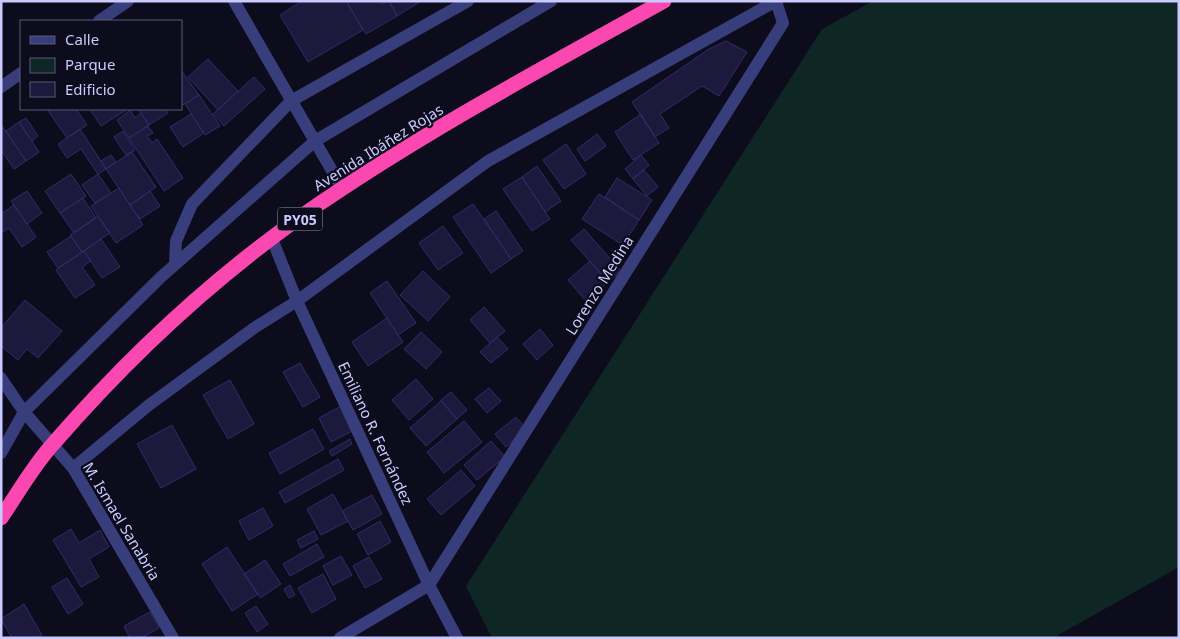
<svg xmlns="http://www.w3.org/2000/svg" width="1180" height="639" viewBox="0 0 1180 639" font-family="'Noto Sans',sans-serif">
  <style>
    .green { fill: #0f2724 }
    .building { fill: #1c193d; stroke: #312b69 }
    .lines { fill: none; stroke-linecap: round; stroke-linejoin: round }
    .street { stroke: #383d7b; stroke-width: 12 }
    .highway { stroke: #fa48b0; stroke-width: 15 }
    .labels { text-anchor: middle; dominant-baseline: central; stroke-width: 4.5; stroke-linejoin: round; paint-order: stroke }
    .shield { fill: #0d0c1d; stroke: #9191ba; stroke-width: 1 }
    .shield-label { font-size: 14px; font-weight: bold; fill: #cacafe }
    .street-label { font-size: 15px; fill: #cacafe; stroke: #0d0c1d }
  </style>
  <rect width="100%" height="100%" fill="#0d0c1d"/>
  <!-- green -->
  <path class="green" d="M 873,1 L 1179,1 L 1179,567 L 1053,638 L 492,638 L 466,586 L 822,29 Z"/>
  <!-- building -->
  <path class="building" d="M 302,1 L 346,1 L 363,30 L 308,62 L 280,15 Z
    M 346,1 L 378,1 L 380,4 L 389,1 L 397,16 L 366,34 Z
    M 389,1 L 421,1 L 397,16 Z
    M 726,41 L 747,52 L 719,96 L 702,86 L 660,114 L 669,128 L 655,137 L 632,102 L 709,49 Z
    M 208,59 L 238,91 L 218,110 L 188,77 Z
    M 181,70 L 199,95 L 181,106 Z
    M 254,77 L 265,89 L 224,126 L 213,114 Z
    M 199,95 L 220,126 L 205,135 L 185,104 Z
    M 47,109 L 76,109 L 87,125 L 67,138 Z
    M 94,109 L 126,109 L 126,110 L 101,126 L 91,111 Z
    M 138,109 L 165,109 L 168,113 L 149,125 Z
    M 130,110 L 135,118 L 141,113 L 149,125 L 129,138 L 117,120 Z
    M 191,114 L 204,133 L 183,147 L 170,127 Z
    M 641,114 L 659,143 L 633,160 L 615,132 Z
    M 26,118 L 38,136 L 32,141 L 19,122 Z
    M 19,122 L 39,152 L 26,161 L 6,131 Z
    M 2,126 L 26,161 L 14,169 L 1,150 Z
    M 148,126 L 153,133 L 147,136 L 152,143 L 157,139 L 183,178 L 164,191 L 129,138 Z
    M 80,129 L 106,169 L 98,174 L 81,149 L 67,158 L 58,144 Z
    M 123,131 L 135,150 L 126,155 L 114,137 Z
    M 597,134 L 606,146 L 585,161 L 577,149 Z
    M 566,144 L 586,174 L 564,189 L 543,160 Z
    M 132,152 L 156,187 L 130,205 L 106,169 Z
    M 111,155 L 116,162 L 106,169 L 101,161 Z
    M 641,155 L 649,165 L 633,179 L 625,169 Z
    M 537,166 L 561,201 L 545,212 L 522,177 Z
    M 644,170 L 658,187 L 647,196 L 633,179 Z
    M 71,174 L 86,196 L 60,213 L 45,191 Z
    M 98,174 L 111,193 L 95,203 L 82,185 Z
    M 522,177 L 550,219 L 532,231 L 503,189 Z
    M 617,178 L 652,200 L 639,220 L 605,197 Z
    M 119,188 L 143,225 L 116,243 L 91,206 Z
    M 27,191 L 42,213 L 27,224 L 11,201 Z
    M 150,191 L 160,206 L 140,219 L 130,205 Z
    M 599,194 L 639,220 L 623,245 L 582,219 Z
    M 83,198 L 96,218 L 74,233 L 60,213 Z
    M 473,204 L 511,259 L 491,273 L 453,217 Z
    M 14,205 L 36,237 L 22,247 L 9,228 L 1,233 L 1,214 Z
    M 496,211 L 523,251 L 511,259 L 484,219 Z
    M 98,216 L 110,233 L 82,252 L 70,235 Z
    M 443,226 L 463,253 L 438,270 L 419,243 Z
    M 584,229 L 621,271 L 608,282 L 571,240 Z
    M 71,236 L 82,252 L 58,268 L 47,252 Z
    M 101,239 L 120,267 L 102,278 L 84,251 Z
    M 84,251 L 91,261 L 82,267 L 95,285 L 75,298 L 56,270 Z
    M 590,261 L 608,282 L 586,301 L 568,280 Z
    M 423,271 L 450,297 L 428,321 L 400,295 Z
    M 387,281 L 416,323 L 398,335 L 370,293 Z
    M 25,300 L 62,331 L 38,358 L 27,349 L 18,360 L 1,346 L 1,328 Z
    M 484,307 L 505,331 L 490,343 L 470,320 Z
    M 387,318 L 403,342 L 368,366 L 352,342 Z
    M 540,329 L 553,345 L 537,360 L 523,344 Z
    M 421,332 L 442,352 L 426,369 L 404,349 Z
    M 497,337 L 508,349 L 491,363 L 480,352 Z
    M 300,363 L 320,397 L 303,407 L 283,372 Z
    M 416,379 L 433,399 L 409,420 L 392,400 Z
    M 230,380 L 254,424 L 228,439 L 203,395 Z
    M 489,388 L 501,401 L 487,413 L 475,399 Z
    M 451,392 L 467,410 L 457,419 L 441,400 Z
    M 441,401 L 457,419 L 426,446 L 410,428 Z
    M 341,406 L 354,430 L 331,442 L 319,418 Z
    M 516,417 L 526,429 L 506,447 L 495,434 Z
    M 464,421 L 482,442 L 444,473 L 427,452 Z
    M 172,425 L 196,469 L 161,488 L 137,444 Z
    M 313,429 L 324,449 L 280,474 L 269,453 Z
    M 350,439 L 352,444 L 332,456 L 329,451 Z
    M 491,441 L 505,457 L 477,480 L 464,465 Z
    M 338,459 L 344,470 L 285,503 L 279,492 Z
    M 461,470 L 475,486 L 441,515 L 427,499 Z
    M 333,494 L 348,521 L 321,535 L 307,509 Z
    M 372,495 L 382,514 L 353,530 L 342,511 Z
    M 263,508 L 273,526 L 249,540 L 239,521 Z
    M 380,521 L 391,542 L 368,555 L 357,534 Z
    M 71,529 L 79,543 L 100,530 L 109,547 L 89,559 L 99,577 L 81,587 L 53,540 Z
    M 314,531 L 318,539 L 301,548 L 297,540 Z
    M 317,544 L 324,557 L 290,576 L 283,564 Z
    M 227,547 L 258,594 L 232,611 L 202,564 Z
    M 341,556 L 352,575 L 333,585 L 323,566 Z
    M 369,557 L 382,579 L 365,588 L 353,566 Z
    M 265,560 L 281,584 L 260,598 L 244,574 Z
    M 323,574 L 336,599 L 312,613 L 298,588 Z
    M 67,578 L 83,604 L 68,614 L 52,587 Z
    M 290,585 L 295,595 L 289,598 L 284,589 Z
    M 24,604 L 42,635 L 37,638 L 12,638 L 1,619 Z
    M 256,606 L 268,624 L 257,632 L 245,613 Z
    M 150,612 L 159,628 L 141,638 L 130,638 L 124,626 Z"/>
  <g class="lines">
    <!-- street -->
    <path class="street" d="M 234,1 L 342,188
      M 99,21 L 128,1
      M 1,87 L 21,73
      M 272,239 L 297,301 L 429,585 L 457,638
      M 175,264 L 176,241 L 192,204 L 291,101 L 468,1
      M 1,378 L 24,412 L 73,468 L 173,638
      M 1,453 L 24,412 L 161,277 L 315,141 L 551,1
      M 73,468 L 149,405 L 254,328 L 297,301 L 488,161 L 776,1 L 783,23 L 429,585 L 340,638"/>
    <!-- highway -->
    <path class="highway" d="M 1,518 C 18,493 33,466 53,444 C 137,347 235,258 343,188 C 446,120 556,61 664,1"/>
  </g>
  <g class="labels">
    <!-- shield labels -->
    <rect class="shield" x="277.5" y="207.5" width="45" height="23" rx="4"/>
    <g class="shield-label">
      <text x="300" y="219">PY05</text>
    </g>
    <!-- street labels -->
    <g class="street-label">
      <text transform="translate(378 147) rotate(-32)">Avenida Ibáñez Rojas</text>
      <text transform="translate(599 285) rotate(-58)">Lorenzo Medina</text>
      <text transform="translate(376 433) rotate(65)">Emiliano R. Fernández</text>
      <text transform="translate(122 521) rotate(59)">M. Ismael Sanabria</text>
    </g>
  </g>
  <!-- border -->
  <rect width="1180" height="639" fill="none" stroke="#cacafe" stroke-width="5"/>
  <!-- legend -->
  <rect x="20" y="20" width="162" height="90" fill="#0d0c1d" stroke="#595877"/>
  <rect x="30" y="36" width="25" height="8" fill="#383d7b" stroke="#595877"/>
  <text x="65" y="45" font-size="15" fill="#cacafe">Calle</text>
  <rect x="30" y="58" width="25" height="15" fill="#0f2724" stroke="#595877"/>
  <text x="65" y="70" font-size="15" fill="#cacafe">Parque</text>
  <rect x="30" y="82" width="25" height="15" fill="#1c193d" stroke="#595877"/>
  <text x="65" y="95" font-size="15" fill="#cacafe">Edificio</text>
</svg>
